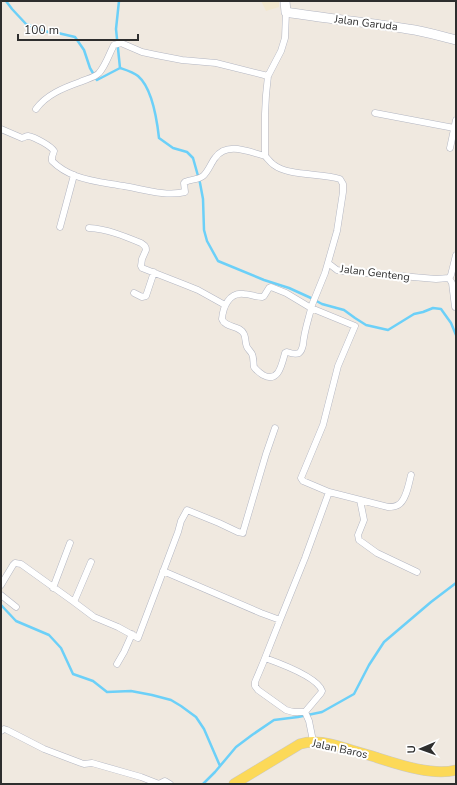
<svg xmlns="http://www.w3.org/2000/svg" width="457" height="785" viewBox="0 0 457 785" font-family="'Nunito Sans',sans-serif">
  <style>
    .education { fill: #f2e7ce }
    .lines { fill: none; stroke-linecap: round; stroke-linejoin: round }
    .stream { stroke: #6cd0f8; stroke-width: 2.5 }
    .street-casing { stroke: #b3b6c2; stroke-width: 7 }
    .secondary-casing { stroke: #b3b6c2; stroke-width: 10 }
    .primary-casing { stroke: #c9c9c9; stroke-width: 11 }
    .street { stroke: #fff; stroke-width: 6 }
    .secondary { stroke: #fff; stroke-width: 9 }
    .primary { stroke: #fcd958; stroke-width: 10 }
    .labels { text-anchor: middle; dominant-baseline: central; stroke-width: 4; stroke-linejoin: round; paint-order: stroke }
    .street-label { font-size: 11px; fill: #2e2e2e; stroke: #fff }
  </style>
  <rect width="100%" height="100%" fill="#f0e9e0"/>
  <!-- education -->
  <path class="education" d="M 261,1 L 279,1 L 279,7 L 266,11 Z"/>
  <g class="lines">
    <!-- stream -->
    <path class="stream" d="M 6,1 L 12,9 L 26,24 L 48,32 L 58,33 L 75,37 L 84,50 L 90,68 L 97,80 L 120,68 C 126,70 133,72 138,76 C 152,88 157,120 159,138 L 173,148 L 187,152 L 193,158 L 200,183 L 203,199 L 204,230 L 207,241 L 218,261 L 264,280 L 289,288 L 311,298 L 322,304 L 344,310 L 355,318 L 366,325 L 388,330 L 414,314 L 423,312 L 433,308 L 441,309 L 451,323 L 456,335
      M 119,1 L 116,29 L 120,68
      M 1,605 L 16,621 L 49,635 L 61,648 L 73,674 L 93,681 L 107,692 L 131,691 L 152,695 L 171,700 L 181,706 L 196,717 L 204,729 L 220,766
      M 203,784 L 215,772 L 236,747 L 252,735 L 274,720 L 298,717 L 322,712 L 354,694 L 369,665 L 384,642 L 431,602 L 456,583"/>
    <!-- street casing -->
    <g class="street-casing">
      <path id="street" d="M 286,12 L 285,38 L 281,51 L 268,76 L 266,95 L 265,114 L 265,156 C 268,159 271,163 274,165 C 288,176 322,173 340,179 L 343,184 L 343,192 L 337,231 L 325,273 L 312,305 C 309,318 304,331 303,345 C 302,348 302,351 299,353 C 295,355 290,353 287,352 L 285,353 C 282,363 279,384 263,375 C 260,373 256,370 254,367 C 253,363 254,358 252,354 C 251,352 248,349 247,347 C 245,343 246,338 244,334 C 240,325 225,328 222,319 C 223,307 229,292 244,294 C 250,294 256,297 262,297 L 264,296 L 269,288 L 271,287 L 286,293 L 311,308 L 355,326 L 338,366 L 323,425 L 301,478 L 303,481 L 329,492
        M 36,109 C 46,95 63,88 80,82 C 86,79 94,78 99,73 C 106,65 109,54 114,45 L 121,43 L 142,52 L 156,55 L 182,60 L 216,63 L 268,76
        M 375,113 L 454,128
        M 1,129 L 22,138 C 25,137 26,136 28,136 C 35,137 51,146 54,151 L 52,157 L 52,161 C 58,167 68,173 76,176 C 92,182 107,183 124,186 C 142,189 166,197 185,192 L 184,183 L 185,182 C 191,179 198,180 203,176 C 208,172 211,163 215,158 C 227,141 249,152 265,156
        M 450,148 L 456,120
        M 60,227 L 74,175
        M 89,228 C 107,229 124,236 141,243 C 144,245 146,246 146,250 L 142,259 L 141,266 L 142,268 L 183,284 L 198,290 L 225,305
        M 328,263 L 337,270 L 343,271 L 436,279 L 449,278
        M 449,278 L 452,283 L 455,307
        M 449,278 L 451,275 L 456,255
        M 134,293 L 142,297 L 146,296 L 154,272
        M 360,500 L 364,520 L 358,535 L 359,540 L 377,553 L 417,572
        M 163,571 L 261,613 L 280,620
        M 1,585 L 13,565 L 15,563 L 21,564 L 74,602 L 91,562
        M 53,588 L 70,543
        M 1,595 L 16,607
        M 74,602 L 94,617 L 118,627 L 138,638 L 178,532 L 181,521 L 187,510 L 219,523 L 238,532 L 243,533 L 243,532 L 266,454 L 275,428
        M 265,658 C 279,663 318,677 322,691 L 321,693 L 305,712
        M 117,664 L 124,652 L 132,634
        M 1,731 L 4,729 L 7,730 L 44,749 L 81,763 L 84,764 L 92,763 L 141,777 L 159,784 L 165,781 L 170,784
        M 313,741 L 309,721 L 305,712 L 293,712 L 286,710 L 258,690 L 255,686 L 255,682 L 263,663 L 280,620 L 305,558 L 329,492 L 388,507 C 391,507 395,507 398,505 C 406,501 409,483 411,475"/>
    </g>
    <!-- secondary casing -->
    <g class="secondary-casing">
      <path id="secondary" d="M 285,1 L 286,12 C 327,19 368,22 408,29 C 424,31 440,36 456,40"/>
    </g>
    <!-- primary casing -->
    <g class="primary-casing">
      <path id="primary" d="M 234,784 L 300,744 C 315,739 331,744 345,748 C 356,752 367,754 378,758 C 400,765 433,776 456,770"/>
    </g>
    <!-- street -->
    <use href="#street" class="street"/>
    <!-- secondary -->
    <use href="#secondary" class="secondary"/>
    <!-- primary -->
    <use href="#primary" class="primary"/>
  </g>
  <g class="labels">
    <!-- street labels -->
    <g class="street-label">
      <text transform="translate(366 23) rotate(7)">Jalan Garuda</text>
      <text transform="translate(375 273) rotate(7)">Jalan Genteng</text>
      <text transform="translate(340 749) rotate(12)">Jalan Baros</text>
    </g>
  </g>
  <!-- border -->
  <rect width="457" height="785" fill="none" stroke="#2e2e2e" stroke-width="4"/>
  <!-- north arrow -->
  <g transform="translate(421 749) rotate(268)" stroke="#ffffff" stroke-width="3" paint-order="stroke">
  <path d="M0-3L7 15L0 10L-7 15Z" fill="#2e2e2e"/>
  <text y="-6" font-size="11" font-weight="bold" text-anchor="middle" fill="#2e2e2e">U</text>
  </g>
  <!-- scale -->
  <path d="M18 34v6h120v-6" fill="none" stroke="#2e2e2e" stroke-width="2"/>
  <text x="24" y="34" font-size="12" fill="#2e2e2e" stroke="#ffffff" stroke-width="3" paint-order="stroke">100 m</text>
</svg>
